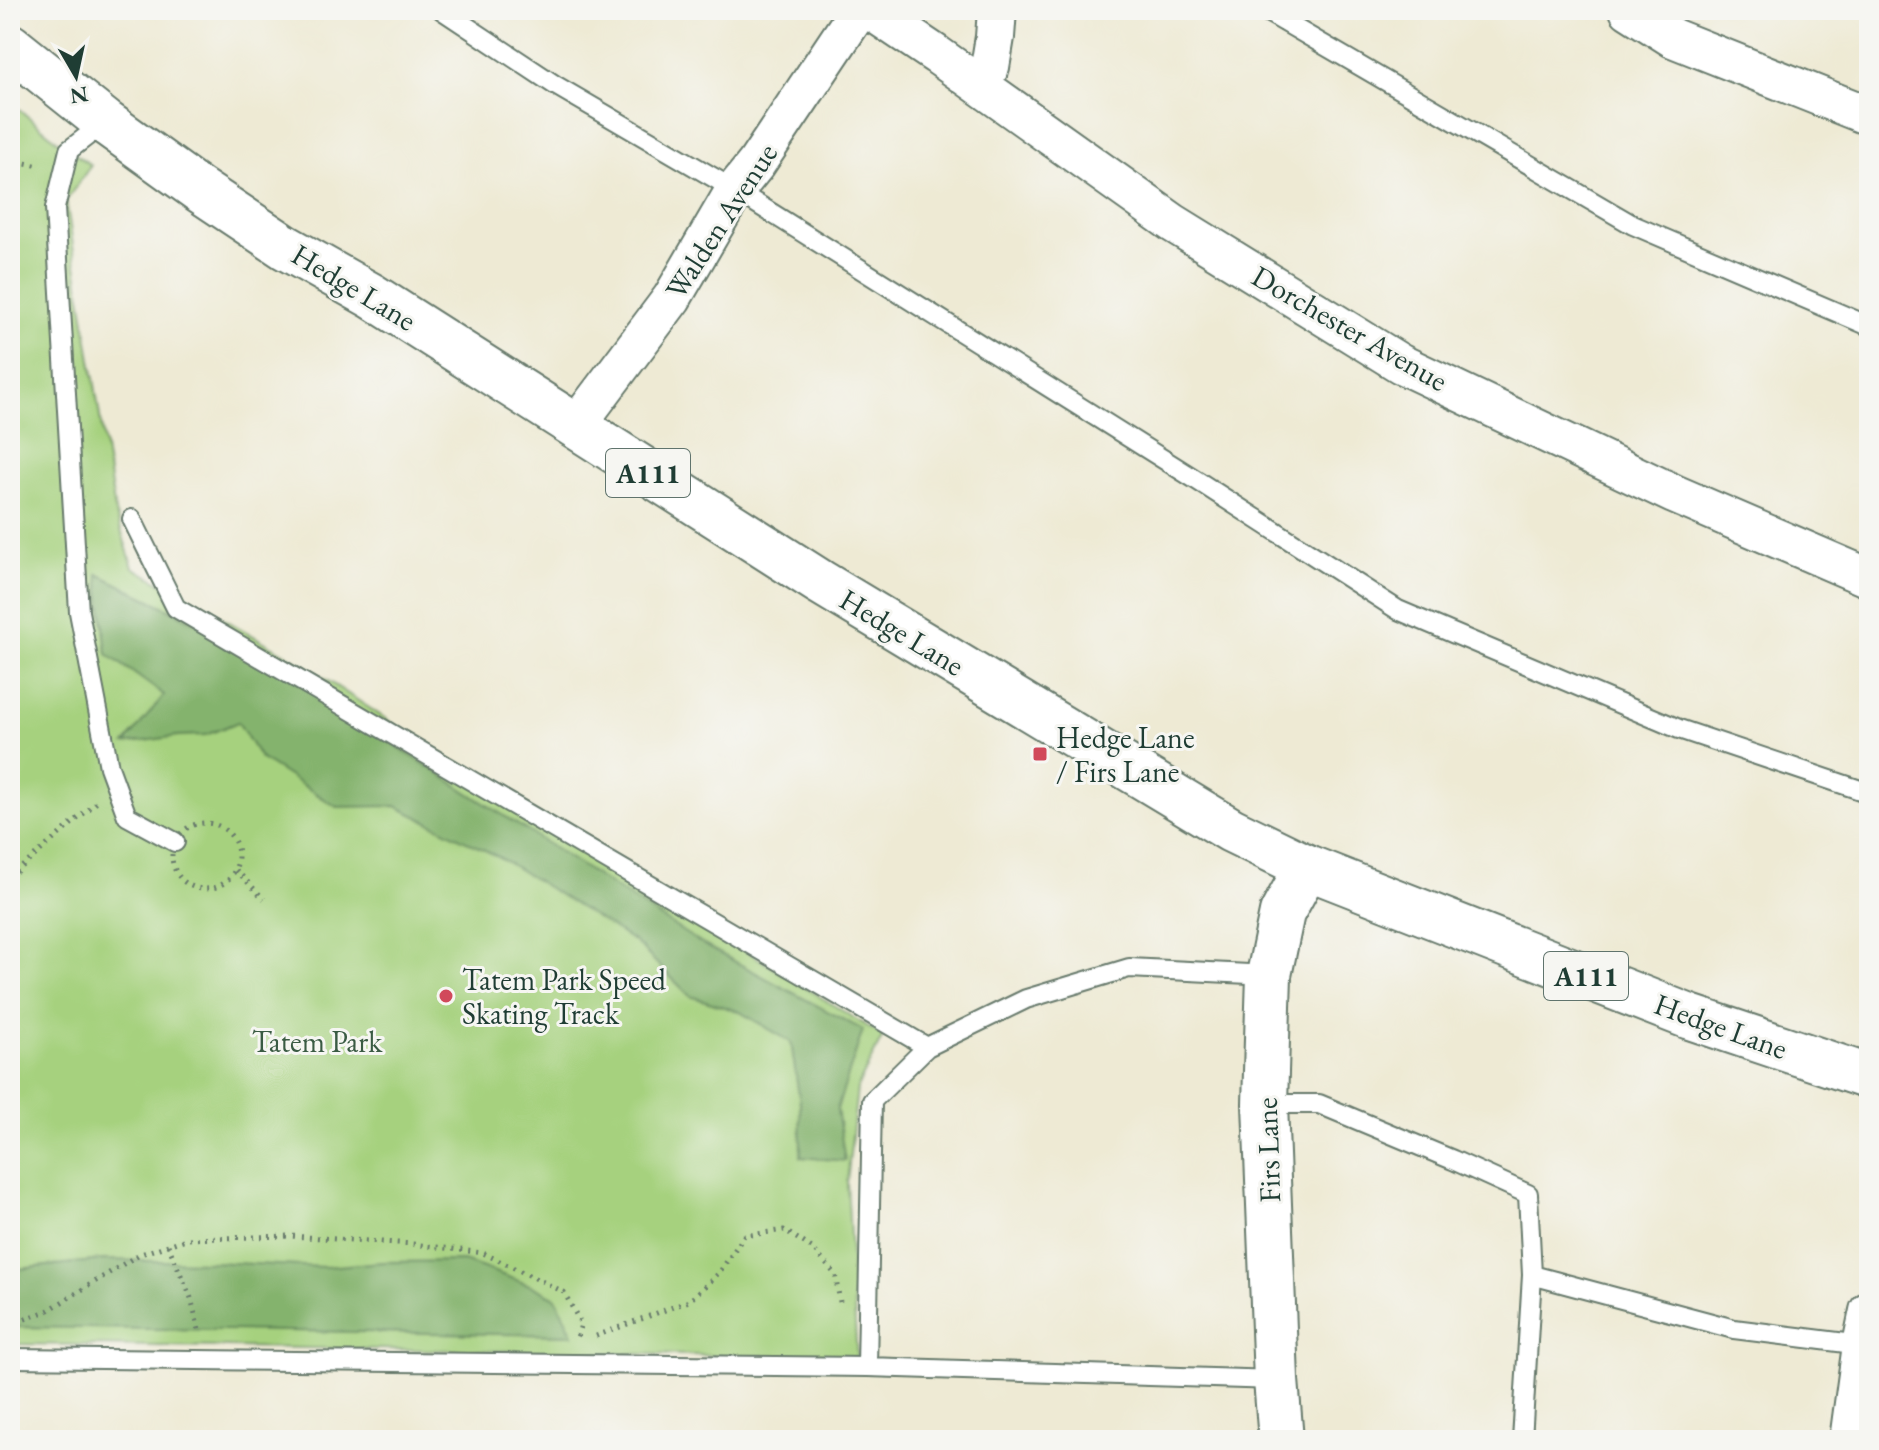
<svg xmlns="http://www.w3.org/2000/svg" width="1879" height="1450" viewBox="0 0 1879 1450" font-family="'EB Garamond',serif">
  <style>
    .green { fill: #a6d17e; stroke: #628759; stroke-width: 2 }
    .forest { fill: #84b36d; stroke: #527850; stroke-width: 2 }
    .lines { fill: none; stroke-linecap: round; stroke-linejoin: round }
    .service-casing { stroke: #677a6c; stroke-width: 22 }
    .minor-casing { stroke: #677a6c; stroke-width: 42 }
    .tertiary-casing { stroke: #677a6c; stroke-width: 48 }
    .primary-casing { stroke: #677a6c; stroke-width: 48 }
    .path { stroke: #677a6c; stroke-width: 5; stroke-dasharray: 2 6; stroke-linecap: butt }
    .service { stroke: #fff; stroke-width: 18 }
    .minor { stroke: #fff; stroke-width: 38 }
    .tertiary { stroke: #fff; stroke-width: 44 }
    .primary { stroke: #fff; stroke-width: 44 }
    .poi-dot { fill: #d1495b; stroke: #f6f6f2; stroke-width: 3 }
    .labels { text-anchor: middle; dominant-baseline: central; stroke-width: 6; stroke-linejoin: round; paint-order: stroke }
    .shield { fill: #f6f6f2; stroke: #60746d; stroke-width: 2 }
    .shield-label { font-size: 28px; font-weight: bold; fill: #1f3d34 }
    .street-label { font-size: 30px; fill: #1f3d34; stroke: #f6f6f2 }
    .poi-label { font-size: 30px; fill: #1f3d34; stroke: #f6f6f2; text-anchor: start }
    .park-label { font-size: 30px; fill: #3a5b43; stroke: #f6f6f2 }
  </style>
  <rect width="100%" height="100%" fill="#f6f6f2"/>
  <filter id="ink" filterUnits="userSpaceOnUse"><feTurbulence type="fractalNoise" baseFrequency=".0125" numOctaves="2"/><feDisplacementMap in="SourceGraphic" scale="16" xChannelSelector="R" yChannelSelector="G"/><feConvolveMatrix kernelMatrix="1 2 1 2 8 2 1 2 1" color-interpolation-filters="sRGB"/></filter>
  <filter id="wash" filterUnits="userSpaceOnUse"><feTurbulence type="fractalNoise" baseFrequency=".006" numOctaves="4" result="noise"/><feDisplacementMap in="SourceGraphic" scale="32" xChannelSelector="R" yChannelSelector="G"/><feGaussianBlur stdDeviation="1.8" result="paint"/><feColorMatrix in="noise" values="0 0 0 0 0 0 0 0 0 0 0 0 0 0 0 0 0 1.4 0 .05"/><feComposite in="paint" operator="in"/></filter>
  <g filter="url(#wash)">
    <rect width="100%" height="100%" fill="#eeead4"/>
    <!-- green -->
    <path class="green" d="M 10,102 L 69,150 L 91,165 L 66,201 L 115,512 L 133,567 L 301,663 L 597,858 L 883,1036 L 857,1088 L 847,1183 L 857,1359 L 512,1351 L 10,1344 Z"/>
    <!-- forest -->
    <path class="forest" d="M 98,574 L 234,641 L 702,944 L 863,1030 L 837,1109 L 845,1161 L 801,1157 L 800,1103 L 791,1042 L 740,1012 L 690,996 L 635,942 L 497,856 L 396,806 L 337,807 L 260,758 L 238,722 L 206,735 L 178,736 L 125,744 L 164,695 L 107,654 Z
      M 102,1260 L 211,1262 L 325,1267 L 382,1262 L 464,1261 L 530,1285 L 556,1298 L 573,1335 L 10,1327 L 10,1270 Z"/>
  </g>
  <g filter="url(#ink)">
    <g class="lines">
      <!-- service casing -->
      <g class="service-casing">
        <path id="service" d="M 442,10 L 555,85 L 735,190 L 1198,481 L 1398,610 L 1679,729 L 1869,793
          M 1264,10 L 1633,225 L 1869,326
          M 104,123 L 69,150 L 55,208 L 79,612 L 109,767 L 127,816 L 175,842
          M 132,519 L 176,608 L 927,1047
          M 1265,1104 L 1319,1104 L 1453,1160 L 1528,1194 L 1532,1275
          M 10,1358 L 867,1367 L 1276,1380
          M 867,1367 L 872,1101 L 927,1047 L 1026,999 L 1129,968 L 1269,975
          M 1522,1440 L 1532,1275 L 1734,1329 L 1862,1345"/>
      </g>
      <!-- minor casing -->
      <g class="minor-casing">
        <path id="minor" d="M 870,10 L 937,55 L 1173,223 L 1401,364 L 1674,494 L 1869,578
          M 1629,10 L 1673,38 L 1869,116
          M 977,83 L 990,67 L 995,37 L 997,10
          M 575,427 L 672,298 L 735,190 L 756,164 L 859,10
          M 1849,1440 L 1862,1345 L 1869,1311"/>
      </g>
      <!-- tertiary casing -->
      <g class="tertiary-casing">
        <path id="tertiary" d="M 1281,1440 L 1276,1380 L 1265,1104 L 1269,975 L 1282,913 L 1307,867"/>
      </g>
      <!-- primary casing -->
      <g class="primary-casing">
        <path id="primary" d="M 10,46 L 105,122 L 198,189 L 285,247 L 372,296 L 820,582 L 1231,830 L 1307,867 L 1690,1017 L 1869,1077"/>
      </g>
      <!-- path -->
      <path class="path" d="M 10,160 L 40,166
        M172 856a33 33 0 1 1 66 0a33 33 0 1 1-66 0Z
        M 236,870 L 264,899
        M 10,877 L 97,802
        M 168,1245 L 191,1298 L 200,1334
        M 10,1325 L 49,1310 L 138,1255 L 186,1239 L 290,1236 L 413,1244 L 483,1253 L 564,1292 L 581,1324 L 577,1338
        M 596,1336 L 689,1301 L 719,1273 L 744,1236 L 784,1230 L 812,1248 L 835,1274 L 840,1302"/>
      <!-- service -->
      <use href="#service" class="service"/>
      <!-- minor -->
      <use href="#minor" class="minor"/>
      <!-- tertiary -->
      <use href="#tertiary" class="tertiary"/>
      <!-- primary -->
      <use href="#primary" class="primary"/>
    </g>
  </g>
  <!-- markers -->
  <g class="poi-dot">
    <rect x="1032" y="746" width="16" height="16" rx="4"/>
    <circle cx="446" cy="996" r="8"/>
  </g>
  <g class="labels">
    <!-- shield labels -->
    <g class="shield">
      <rect x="606" y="449" width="84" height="48" rx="6"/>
      <rect x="1544" y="952" width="84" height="48" rx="6"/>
    </g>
    <g class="shield-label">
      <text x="648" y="473">A111</text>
      <text x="1586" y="976">A111</text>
    </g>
    <!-- street labels -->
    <g class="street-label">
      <text transform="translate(721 221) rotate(-57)">Walden Avenue</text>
      <text transform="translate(354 287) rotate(31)">Hedge Lane</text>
      <text transform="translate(1350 328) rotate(30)">Dorchester Avenue</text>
      <text transform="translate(902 632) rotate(31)">Hedge Lane</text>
      <text transform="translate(1721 1026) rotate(20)">Hedge Lane</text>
      <text transform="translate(1268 1150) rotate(-92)">Firs Lane</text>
    </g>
    <!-- poi labels -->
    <g class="poi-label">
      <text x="1056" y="737">Hedge Lane<tspan x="1056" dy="34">/ Firs Lane</tspan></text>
      <text x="462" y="979">Tatem Park Speed<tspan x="462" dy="34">Skating Track</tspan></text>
    </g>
    <!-- park labels -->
    <g class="park-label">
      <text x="317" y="1041">Tatem Park</text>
    </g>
  </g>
  <!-- margin -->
  <rect width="1879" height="1450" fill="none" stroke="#f6f6f2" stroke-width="40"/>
  <!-- north arrow -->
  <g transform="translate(76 76) rotate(171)" stroke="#f6f6f2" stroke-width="6" paint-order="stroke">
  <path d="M0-6L14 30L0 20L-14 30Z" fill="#1f3d34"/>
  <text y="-12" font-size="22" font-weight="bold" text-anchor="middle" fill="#1f3d34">N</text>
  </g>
</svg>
